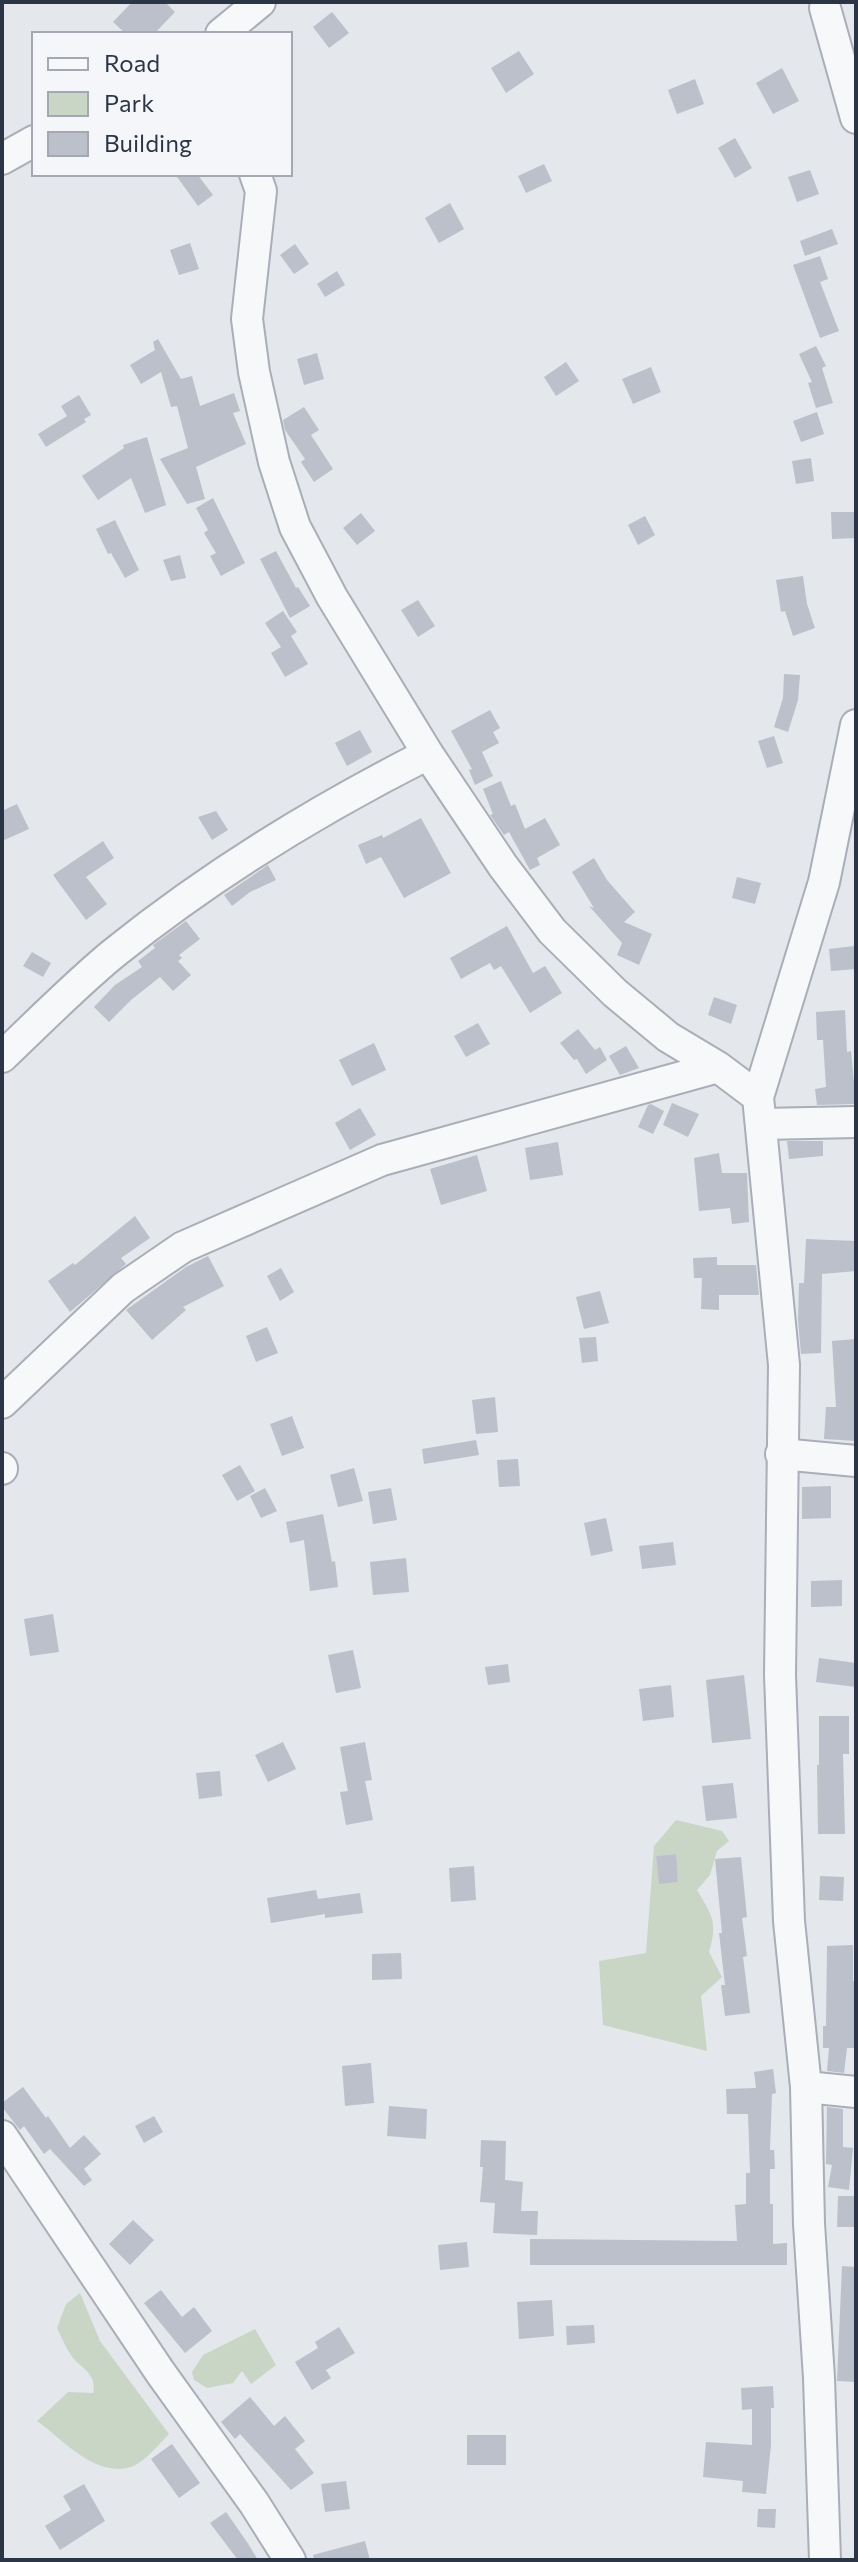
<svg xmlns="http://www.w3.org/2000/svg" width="858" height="2562" viewBox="0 0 858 2562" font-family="Commissioner,sans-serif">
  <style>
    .green { fill: #c9d6c5; fill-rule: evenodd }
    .building { fill: #bbc0ca }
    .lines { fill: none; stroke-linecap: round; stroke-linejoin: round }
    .minor-casing { stroke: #a9aeb7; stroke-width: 34 }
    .minor { stroke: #f7f8fa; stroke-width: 30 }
  </style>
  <rect width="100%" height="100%" fill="#e4e7ec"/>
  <!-- green -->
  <path class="green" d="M 676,1820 L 722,1831 L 729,1841 L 717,1851 L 710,1875 L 697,1890 C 712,1915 718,1922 709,1952 L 722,1977 L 701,1996 L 707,2051 L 603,2025 L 599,1961 L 646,1953 L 654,1846 ZM 675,1854 L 678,1882 L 659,1883 L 656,1856 Z
    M 80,2293 L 100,2341 L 169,2434 C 159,2444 144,2463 131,2467 C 96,2478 63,2440 37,2421 L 68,2392 L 93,2393 C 97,2375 84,2370 74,2359 C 67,2351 62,2338 57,2328 L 66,2304 Z
    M 255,2329 L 276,2365 L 251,2384 L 242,2371 L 233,2383 L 207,2388 L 194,2380 L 192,2372 L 203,2355 Z"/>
  <!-- building -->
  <path class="building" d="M 132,2 L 165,2 L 175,12 L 154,34 L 126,34 L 113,22 Z
    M 332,12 L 349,33 L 329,48 L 313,27 Z
    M 519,51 L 534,74 L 506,93 L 491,68 Z
    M 782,68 L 799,101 L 773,114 L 756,83 Z
    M 695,79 L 704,104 L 677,114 L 668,90 Z
    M 735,138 L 752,168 L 735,178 L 718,148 Z
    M 544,164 L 552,181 L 526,193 L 518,176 Z
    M 810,170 L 819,194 L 797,202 L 788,177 Z
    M 175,174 L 197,174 L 213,195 L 198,206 Z
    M 450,203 L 464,229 L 439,243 L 425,218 Z
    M 832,229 L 838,244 L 805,256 L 800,241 Z
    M 190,243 L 199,269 L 179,275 L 170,250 Z
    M 295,244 L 309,264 L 294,274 L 280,255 Z
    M 820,256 L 828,279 L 820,282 L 839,331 L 820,338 L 793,265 Z
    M 337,271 L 345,285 L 325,297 L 317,284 Z
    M 158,339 L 181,379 L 192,376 L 200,406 L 234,393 L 240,411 L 233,413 L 246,444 L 196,467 L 205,499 L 187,504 L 160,459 L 188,448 L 177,406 L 171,407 L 161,372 L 141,384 L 130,365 L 155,350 L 153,342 Z
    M 816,346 L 826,366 L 822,368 L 833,403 L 816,408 L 808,383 L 812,382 L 799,354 Z
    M 317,353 L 324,379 L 304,385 L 297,359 Z
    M 566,362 L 579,381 L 556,396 L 544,377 Z
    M 651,367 L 661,392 L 633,404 L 622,379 Z
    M 79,395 L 91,415 L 84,419 L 86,422 L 46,447 L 38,434 L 67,416 L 61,406 Z
    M 304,407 L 319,430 L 311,435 L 333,469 L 314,482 L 301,462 L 305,459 L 285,430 L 283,420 Z
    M 817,412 L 824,434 L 801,442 L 793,421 Z
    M 147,437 L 166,505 L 145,513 L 131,478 L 98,500 L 82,476 L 124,448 L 123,445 Z
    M 811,458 L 814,481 L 796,484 L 792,461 Z
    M 213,498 L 245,563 L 221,576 L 210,556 L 216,553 L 204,533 L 208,530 L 196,508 Z
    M 831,512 L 856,512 L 856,538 L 832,539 Z
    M 361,513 L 375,531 L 357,545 L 343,528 Z
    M 645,516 L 655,535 L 638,545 L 628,525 Z
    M 115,520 L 139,570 L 125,578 L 111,553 L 108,554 L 96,529 Z
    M 276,551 L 296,588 L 298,587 L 310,606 L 290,618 L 260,559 Z
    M 180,555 L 186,578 L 171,581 L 163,560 Z
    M 803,576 L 807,604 L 815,628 L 793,636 L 785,611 L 781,612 L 776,580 Z
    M 418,600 L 435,626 L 418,637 L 401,610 Z
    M 283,611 L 297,632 L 291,636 L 308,664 L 285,677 L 271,653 L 281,647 L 265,623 Z
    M 784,674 L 800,675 L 798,700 L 788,732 L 774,727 L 783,698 Z
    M 490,710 L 500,728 L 493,732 L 499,743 L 482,752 L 493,776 L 475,785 L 469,770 L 472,769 L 451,731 Z
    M 360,730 L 372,752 L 347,766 L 335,743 Z
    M 774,736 L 783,763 L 767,768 L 758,741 Z
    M 501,781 L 511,806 L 515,804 L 525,829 L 545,818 L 560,845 L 537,858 L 540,865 L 530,870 L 509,832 L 504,835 L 490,815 L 493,814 L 483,789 Z
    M 17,804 L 29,829 L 2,841 L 2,811 Z
    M 216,811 L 228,830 L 212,840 L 198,817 Z
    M 421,818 L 451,873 L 404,898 L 381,857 L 366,864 L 358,845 L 382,835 L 383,838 Z
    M 103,841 L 114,858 L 86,877 L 107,904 L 86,920 L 53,875 Z
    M 594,858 L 607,880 L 635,912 L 624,922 L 652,934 L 639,965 L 617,955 L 622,943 L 589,906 L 594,908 L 572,872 Z
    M 268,865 L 276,880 L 250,892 L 232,906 L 224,895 Z
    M 737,877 L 761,883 L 755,904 L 732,898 Z
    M 186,921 L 200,939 L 179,955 L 182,958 L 178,961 L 191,975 L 173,991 L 160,977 L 131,1000 L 109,1022 L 94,1007 L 115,985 L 142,967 L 138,961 L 155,948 L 153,945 Z
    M 507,926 L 533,973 L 545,966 L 562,993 L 530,1013 L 501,966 L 494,970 L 490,963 L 461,979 L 450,958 Z
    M 854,946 L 856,969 L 831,971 L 829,949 Z
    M 32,952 L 51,963 L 43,977 L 23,966 Z
    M 714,997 L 737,1005 L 731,1024 L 708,1015 Z
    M 845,1010 L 847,1052 L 851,1051 L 856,1104 L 817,1105 L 815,1089 L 826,1087 L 823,1040 L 817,1040 L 816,1012 Z
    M 478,1023 L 490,1044 L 466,1057 L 454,1036 Z
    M 578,1029 L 595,1050 L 600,1047 L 607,1060 L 586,1074 L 577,1059 L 574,1060 L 560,1043 Z
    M 374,1043 L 386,1070 L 352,1086 L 339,1060 Z
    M 626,1046 L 639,1068 L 620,1075 L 609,1056 Z
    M 672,1103 L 699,1114 L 688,1137 L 663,1125 Z
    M 651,1104 L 664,1111 L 653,1134 L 638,1127 L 648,1105 Z
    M 360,1108 L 376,1135 L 350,1150 L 335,1123 Z
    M 787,1141 L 823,1141 L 823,1156 L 789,1159 Z
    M 558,1142 L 563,1175 L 530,1180 L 525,1148 Z
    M 719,1153 L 722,1173 L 747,1173 L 749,1222 L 732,1224 L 730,1208 L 699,1211 L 694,1158 Z
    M 477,1155 L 487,1191 L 441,1205 L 430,1169 Z
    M 135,1216 L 150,1238 L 121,1258 L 126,1264 L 70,1312 L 48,1281 L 73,1263 L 75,1265 Z
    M 806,1239 L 856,1241 L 856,1271 L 822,1274 L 821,1353 L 801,1354 L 798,1320 L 799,1283 L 804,1283 Z
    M 208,1256 L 224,1286 L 183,1307 L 186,1310 L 152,1340 L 126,1310 L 186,1267 Z
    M 717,1257 L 717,1265 L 756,1265 L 759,1295 L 719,1295 L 719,1310 L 701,1309 L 702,1278 L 694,1278 L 693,1258 Z
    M 281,1268 L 294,1292 L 280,1301 L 267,1276 Z
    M 600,1291 L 609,1323 L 584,1329 L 576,1297 Z
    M 267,1327 L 278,1353 L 256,1362 L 246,1336 Z
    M 596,1337 L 598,1361 L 582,1363 L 579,1338 Z
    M 856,1339 L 856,1441 L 824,1439 L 826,1407 L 836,1407 L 832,1341 Z
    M 495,1397 L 498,1432 L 476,1434 L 472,1400 Z
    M 292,1416 L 304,1448 L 282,1456 L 270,1424 Z
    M 476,1440 L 479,1455 L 424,1464 L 422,1449 Z
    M 518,1459 L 520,1486 L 499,1487 L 497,1460 Z
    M 240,1465 L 255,1491 L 237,1501 L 222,1475 Z
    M 354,1468 L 363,1501 L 338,1507 L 330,1475 Z
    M 831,1486 L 831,1518 L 802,1519 L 802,1487 Z
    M 265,1488 L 277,1511 L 261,1518 L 250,1496 Z
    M 391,1488 L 397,1520 L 373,1524 L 368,1492 Z
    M 323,1514 L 332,1562 L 335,1561 L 338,1587 L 310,1591 L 304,1540 L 290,1543 L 286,1522 Z
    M 606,1518 L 613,1551 L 591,1556 L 584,1523 Z
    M 673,1542 L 676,1565 L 642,1569 L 639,1546 Z
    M 406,1558 L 409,1592 L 373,1595 L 370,1562 Z
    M 842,1580 L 842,1606 L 811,1607 L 811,1581 Z
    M 53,1614 L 59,1652 L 30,1656 L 24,1619 Z
    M 353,1650 L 361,1688 L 336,1693 L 328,1655 Z
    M 819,1658 L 856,1663 L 856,1687 L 816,1682 Z
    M 508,1664 L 510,1682 L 488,1685 L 485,1667 Z
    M 744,1675 L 751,1739 L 712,1743 L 706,1680 Z
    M 671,1685 L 674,1717 L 643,1721 L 639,1689 Z
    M 819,1716 L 849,1716 L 849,1754 L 843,1754 L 845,1834 L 818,1834 L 817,1765 L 819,1765 Z
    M 283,1742 L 296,1769 L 268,1782 L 255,1755 Z
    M 365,1742 L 372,1780 L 365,1781 L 373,1820 L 346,1825 L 340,1792 L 348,1791 L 340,1747 Z
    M 220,1771 L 222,1796 L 199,1799 L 196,1773 Z
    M 733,1783 L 737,1818 L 706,1821 L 702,1786 Z
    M 676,1854 L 678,1882 L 659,1884 L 656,1856 Z
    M 741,1857 L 747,1917 L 742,1918 L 747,1956 L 743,1957 L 750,2013 L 725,2016 L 721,1985 L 725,1985 L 719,1933 L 722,1933 L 715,1859 Z
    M 474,1866 L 476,1900 L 451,1902 L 449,1868 Z
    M 820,1876 L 844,1877 L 843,1901 L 819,1900 Z
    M 316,1890 L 318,1899 L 360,1893 L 363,1913 L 325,1918 L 325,1914 L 271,1923 L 267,1898 Z
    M 853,1945 L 853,1981 L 856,1981 L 856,2048 L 847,2048 L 844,2073 L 827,2071 L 829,2048 L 823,2048 L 823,2026 L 826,2026 L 827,1946 Z
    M 401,1953 L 402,1979 L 372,1980 L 372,1954 Z
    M 371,2063 L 374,2103 L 345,2106 L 342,2066 Z
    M 773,2069 L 776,2093 L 772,2094 L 770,2150 L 774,2150 L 775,2169 L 770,2169 L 770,2204 L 773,2204 L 773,2244 L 787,2243 L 787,2265 L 530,2265 L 530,2239 L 737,2241 L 735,2205 L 746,2204 L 746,2173 L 750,2173 L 748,2114 L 727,2114 L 726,2089 L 756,2088 L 754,2072 Z
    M 23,2087 L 46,2118 L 48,2116 L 70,2148 L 84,2135 L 101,2154 L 84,2169 L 92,2180 L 84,2186 L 50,2149 L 44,2154 L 24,2126 L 20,2130 L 2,2107 L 2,2103 Z
    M 389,2106 L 427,2109 L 426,2139 L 387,2136 Z
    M 827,2107 L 843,2109 L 843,2147 L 853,2148 L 849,2190 L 828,2187 L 832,2165 L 826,2164 Z
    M 154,2116 L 163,2132 L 144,2143 L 135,2126 Z
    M 481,2140 L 506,2141 L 505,2180 L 523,2182 L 521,2211 L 538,2211 L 537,2235 L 493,2233 L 495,2203 L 480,2202 L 483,2167 L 480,2167 Z
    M 838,2196 L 854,2196 L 854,2227 L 837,2227 Z
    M 133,2220 L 154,2240 L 130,2265 L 109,2244 Z
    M 467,2242 L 469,2267 L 440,2270 L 438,2245 Z
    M 842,2266 L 856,2267 L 856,2382 L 837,2381 Z
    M 161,2290 L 182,2317 L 194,2307 L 212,2331 L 185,2353 L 144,2303 Z
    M 552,2300 L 554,2336 L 519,2339 L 517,2302 Z
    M 594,2325 L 595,2343 L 567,2345 L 566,2326 Z
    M 339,2327 L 355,2353 L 326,2370 L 331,2378 L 312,2390 L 295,2362 L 318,2348 L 315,2342 Z
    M 773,2386 L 774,2408 L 771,2408 L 771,2445 L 766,2494 L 742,2492 L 743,2481 L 703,2477 L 706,2442 L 752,2445 L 752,2409 L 742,2410 L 741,2388 Z
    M 250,2397 L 274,2426 L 285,2416 L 305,2441 L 295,2449 L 314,2473 L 291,2490 L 240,2434 L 235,2439 L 221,2422 Z
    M 467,2435 L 506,2435 L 506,2465 L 467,2465 Z
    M 172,2444 L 200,2483 L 179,2498 L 151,2459 Z
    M 346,2481 L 350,2509 L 325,2512 L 321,2484 Z
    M 84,2484 L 105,2521 L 60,2550 L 45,2526 L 71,2510 L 63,2496 Z
    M 758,2509 L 776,2509 L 775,2528 L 757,2527 Z
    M 226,2512 L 247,2542 L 258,2560 L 238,2560 L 210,2523 Z
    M 365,2541 L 370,2560 L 314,2560 L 313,2555 Z"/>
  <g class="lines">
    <!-- minor casing -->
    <g class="minor-casing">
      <path id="minor" d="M 825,8 L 856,118
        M 221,34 L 260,2
        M 2,159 L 34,141
        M 255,174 L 261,191 L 247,319 L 254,372 L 274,462 L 295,527 L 332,597 L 428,754 L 503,866 L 552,931 L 615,993 L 668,1037 L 718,1067 L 758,1097
        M 2,1057 C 39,1022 75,985 114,953 C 211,875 317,810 428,754
        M 762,1124 L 856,1122
        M 2,1403 L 123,1288 L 183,1247 L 382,1160 L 718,1067
        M 781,1454 L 856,1461
        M 2,1468 L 2,1469
        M 806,2087 L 856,2092
        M 2,2136 L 160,2372 L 254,2503 L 290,2560
        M 825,2560 L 819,2378 L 809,2224 L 806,2087 L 789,1921 L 780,1675 L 784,1365 L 758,1097 L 824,882 L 856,725"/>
    </g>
    <!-- minor -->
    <use href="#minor" class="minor"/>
  </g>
  <!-- border -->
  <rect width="858" height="2562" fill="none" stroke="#2b3545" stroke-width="8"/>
  <!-- legend -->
  <rect x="32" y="32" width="260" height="144" fill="#f4f6f9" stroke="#a4a9b1" stroke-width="2"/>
  <rect x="48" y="58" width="40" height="12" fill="#f7f8fa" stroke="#a4a9b1" stroke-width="2"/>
  <text x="104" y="72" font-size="24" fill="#2b3545">Road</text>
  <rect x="48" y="92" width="40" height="24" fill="#c9d6c5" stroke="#a4a9b1" stroke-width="2"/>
  <text x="104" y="112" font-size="24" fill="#2b3545">Park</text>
  <rect x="48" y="132" width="40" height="24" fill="#bbc0ca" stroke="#a4a9b1" stroke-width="2"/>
  <text x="104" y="152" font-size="24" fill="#2b3545">Building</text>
</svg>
